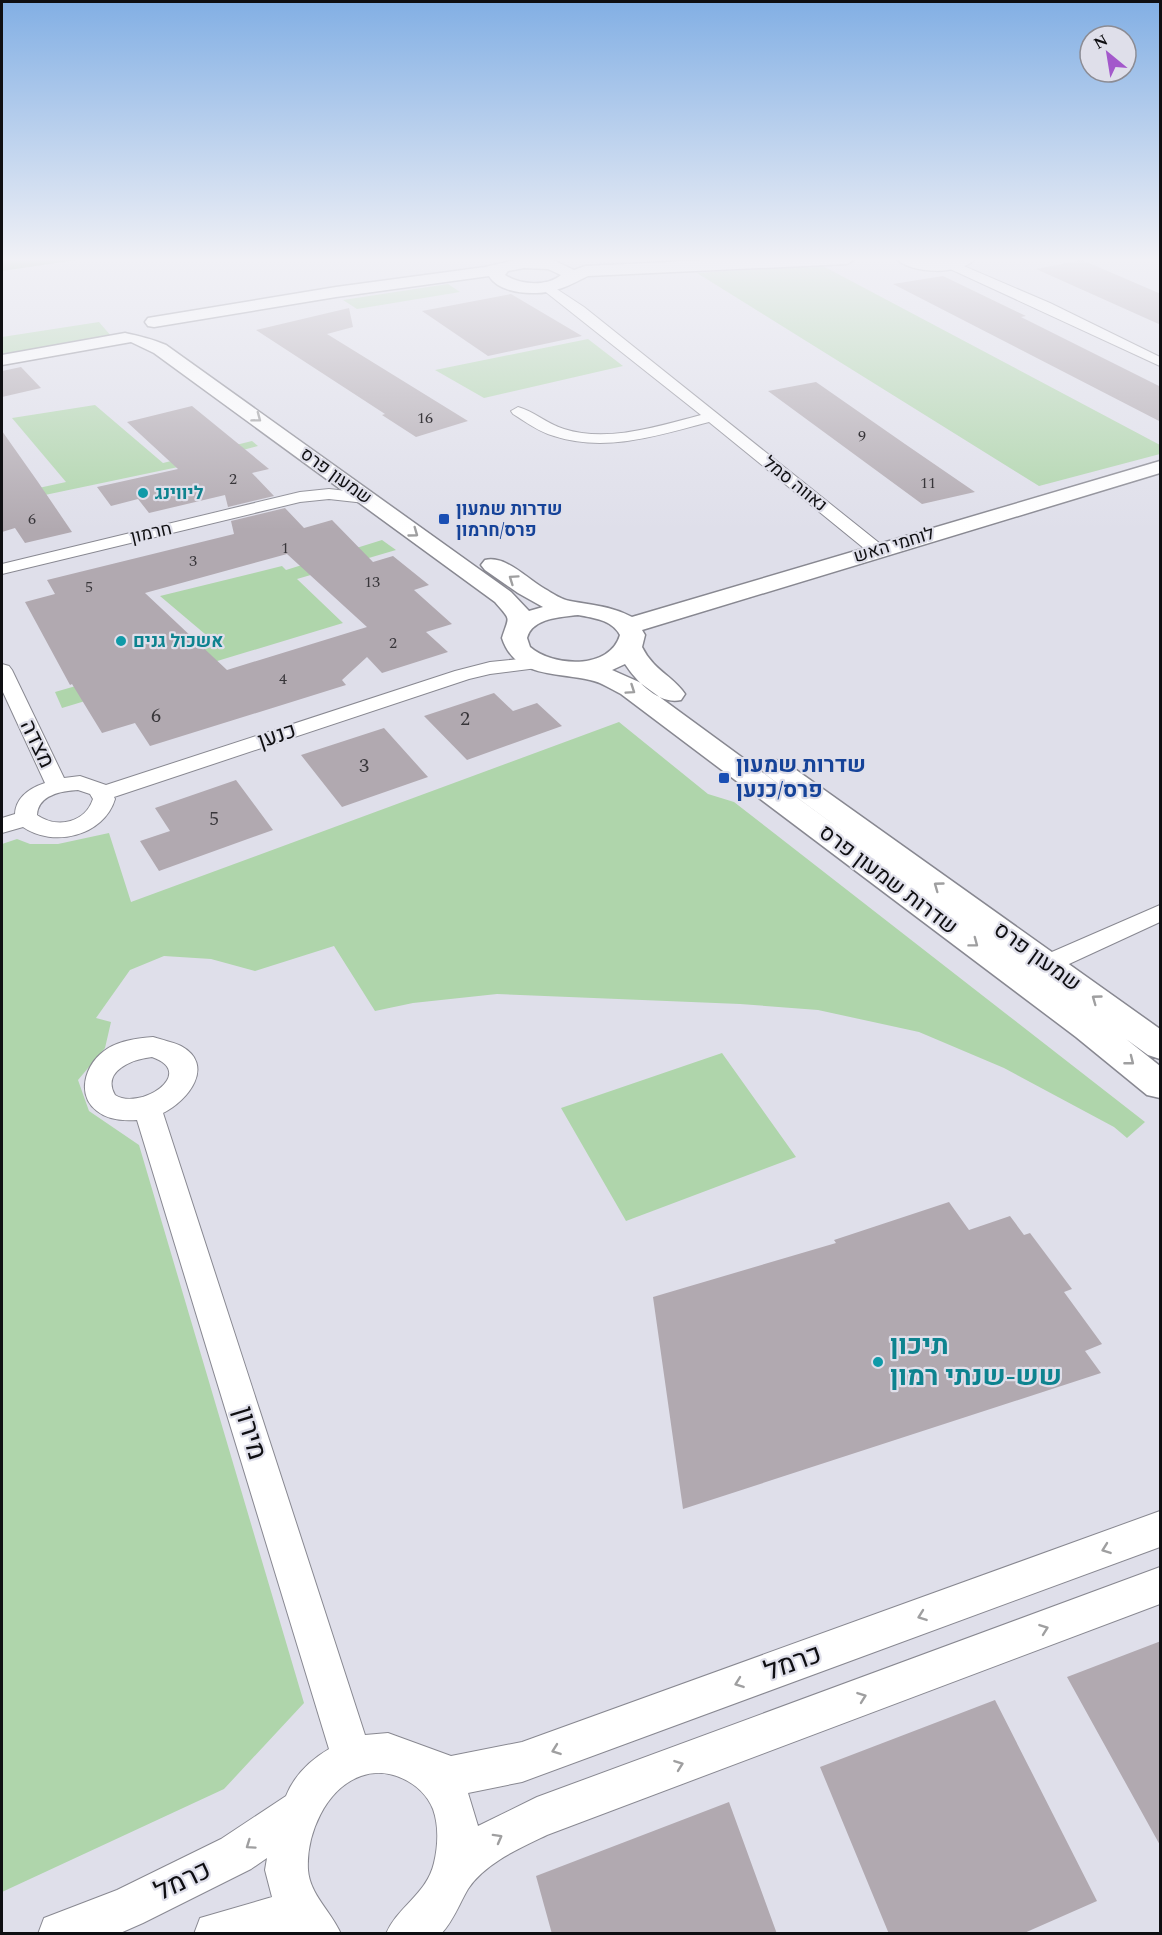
<svg xmlns="http://www.w3.org/2000/svg" width="1162" height="1935" viewBox="0 0 1162 1935" font-family="Spectral,Heebo,serif">
  <style>
    .green { fill: #afd5ab }
    .forest { fill: #7eaa79 }
    .building { fill: #b1a9b0; fill-rule: evenodd }
    .lines { fill: none; stroke-linecap: round; stroke-linejoin: round }
    .minor-casing { stroke: #888891; stroke-width: 2 }
    .tertiary-casing { stroke: #888891; stroke-width: 3 }
    .minor { fill: #fff; fill-rule: evenodd }
    .tertiary { fill: #fff; fill-rule: evenodd }
    .oneway { stroke: #9f9fa0 }
    .culture-dot { fill: #0f9aa8; stroke: #dfdfea; stroke-width: 2 }
    .transit-dot { fill: #1a4fb4; stroke: #dfdfea; stroke-width: 2 }
    .labels { text-anchor: middle; dominant-baseline: central; stroke-width: 4.5; stroke-linejoin: round; paint-order: stroke }
    .far-number-label { font-size: 16px; fill: #38363a }
    .far-street-label { font-size: 18px; fill: #0f0f12; stroke: #dfdfea }
    .far-culture-label { font-size: 18px; font-weight: bold; fill: #0d838f; stroke: #dfdfea; text-anchor: start }
    .far-transit-label { font-size: 18px; font-weight: bold; fill: #164399; stroke: #dfdfea; text-anchor: start }
    .number-label { font-size: 20px; fill: #38363a }
    .street-label { font-size: 22px; fill: #0f0f12; stroke: #dfdfea }
    .transit-label { font-size: 22px; font-weight: bold; fill: #164399; stroke: #dfdfea; text-anchor: start }
    .near-culture-label { font-size: 27px; font-weight: bold; fill: #0d838f; stroke: #dfdfea; text-anchor: start }
    .near-street-label { font-size: 27px; fill: #0f0f12; stroke: #dfdfea }
  </style>
  <rect width="100%" height="100%" fill="#dfdfea"/>
  <!-- green -->
  <path class="green" d="M 821,265 L 1160,445 L 1160,454 L 1039,486 L 697,273 Z
    M 448,284 L 460,292 L 357,309 L 343,300 Z
    M 99,322 L 112,337 L 2,357 L 2,337 Z
    M 588,339 L 623,366 L 484,398 L 435,370 Z
    M 95,405 L 163,463 L 252,441 L 258,446 L 183,466 L 2,504 L 2,496 L 66,482 L 12,418 Z
    M 382,540 L 396,550 L 297,579 L 343,623 L 62,708 L 55,692 L 218,645 L 160,596 L 282,566 L 286,570 Z
    M 619,722 L 708,794 L 734,802 L 1145,1122 L 1127,1138 L 1114,1127 L 1004,1068 L 919,1032 L 818,1010 L 740,1004 L 497,994 L 413,1003 L 375,1011 L 334,946 L 255,971 L 211,959 L 164,956 L 130,970 L 96,1018 L 111,1022 L 105,1048 L 78,1080 L 89,1111 L 139,1145 L 304,1703 L 224,1789 L 2,1892 L 2,844 L 17,839 L 30,844 L 58,844 L 109,833 L 131,902 Z
    M 722,1053 L 796,1157 L 626,1221 L 561,1108 Z"/>
  <!-- forest -->
  <path class="forest" d="M 2,259 L 84,259 L 2,271 Z"/>
  <!-- building -->
  <path class="building" d="M 1082,260 L 1161,294 L 1161,325 L 1036,269 Z
    M 943,276 L 1026,316 L 1021,317 L 1161,387 L 1161,422 L 893,284 Z
    M 511,294 L 582,336 L 488,356 L 422,311 Z
    M 349,308 L 353,327 L 327,334 L 468,421 L 416,437 L 382,415 L 385,414 L 256,330 Z
    M 21,367 L 41,388 L 2,397 L 2,371 Z
    M 816,382 L 905,444 L 975,492 L 922,504 L 768,391 Z
    M 192,406 L 269,469 L 252,473 L 274,496 L 228,507 L 225,495 L 149,513 L 138,499 L 111,506 L 97,487 L 178,469 L 127,422 Z
    M 2,431 L 38,482 L 72,532 L 25,543 L 15,528 L 2,532 Z
    M 285,508 L 304,528 L 332,520 L 373,562 L 393,556 L 429,585 L 414,590 L 452,624 L 426,632 L 448,652 L 382,673 L 367,657 L 342,680 L 346,685 L 150,746 L 135,723 L 102,733 L 72,684 L 70,685 L 25,602 L 55,594 L 47,580 L 234,534 L 231,521 ZM 287,554 L 367,627 L 227,670 L 145,593 Z
    M 494,693 L 513,711 L 537,703 L 562,726 L 467,760 L 424,716 Z
    M 384,728 L 428,777 L 342,807 L 301,755 Z
    M 236,780 L 273,830 L 159,871 L 140,841 L 170,831 L 155,808 Z
    M 949,1202 L 969,1230 L 1010,1216 L 1024,1235 L 1030,1233 L 1072,1289 L 1064,1292 L 1102,1344 L 1085,1351 L 1101,1373 L 683,1509 L 653,1297 L 836,1243 L 834,1240 Z
    M 1161,1641 L 1161,1847 L 1067,1677 Z
    M 995,1700 L 1097,1901 L 1022,1934 L 889,1934 L 820,1767 Z
    M 729,1802 L 777,1934 L 552,1934 L 536,1876 Z"/>
  <g class="lines">
    <!-- minor casing -->
    <g class="minor-casing">
      <path id="minor" d="M 952,261 L 1050,303 L 1160,357 L 1160,366 L 948,268 L 948,262 Z
        M 546,282 L 584,307 L 883,546 L 886,550 L 883,554 L 871,554 L 709,422 C 659,435 606,453 554,436 C 539,432 526,422 513,414 L 511,411 L 518,407 C 534,411 547,424 564,429 C 608,443 658,426 701,415 L 542,289 L 540,286 L 542,283 Z
        M 329,489 L 365,493 L 373,498 L 365,503 L 329,499 L 300,502 L 2,574 L 2,564 L 300,492 Z
        M 538,657 L 545,659 L 548,663 L 545,667 L 490,674 L 469,679 L 114,797 L 115,799 C 104,836 53,848 23,827 L 2,833 L 2,818 L 15,814 C 16,797 30,788 45,783 L 2,690 L 2,664 L 9,666 L 12,670 L 64,778 L 80,776 L 106,785 L 455,671 L 490,662 ZM 78,790 L 90,794 L 93,799 C 85,823 57,829 37,815 C 38,795 61,791 78,790 Z
        M 1160,905 L 1160,922 L 1056,970 L 1047,973 L 1038,970 L 1034,964 L 1038,958 Z
        M 153,1037 C 162,1040 173,1042 181,1046 C 216,1065 188,1101 163,1113 L 365,1735 L 388,1733 L 451,1756 L 522,1742 L 1160,1511 L 1160,1547 L 522,1782 L 468,1793 L 478,1826 L 537,1797 L 1160,1567 L 1160,1604 L 547,1835 C 520,1848 485,1863 468,1889 C 459,1904 454,1920 441,1934 L 386,1934 C 397,1907 427,1894 434,1863 C 438,1846 439,1826 433,1809 C 422,1782 388,1766 361,1776 C 325,1789 306,1835 308,1870 C 310,1895 331,1911 341,1934 L 194,1934 L 200,1918 L 272,1897 L 265,1870 L 267,1858 L 251,1869 L 143,1923 L 118,1934 L 38,1934 L 44,1918 L 117,1890 L 221,1839 L 286,1796 C 294,1776 310,1760 329,1749 L 137,1120 C 124,1121 108,1120 97,1111 C 76,1095 85,1065 104,1051 C 117,1041 137,1038 153,1037 ZM 152,1057 C 198,1073 140,1111 115,1095 C 101,1071 133,1059 152,1057 Z"/>
    </g>
    <!-- tertiary casing -->
    <g class="tertiary-casing">
      <path id="tertiary" d="M 520,259 L 551,259 L 574,270 L 585,266 L 732,259 L 855,259 L 847,264 L 588,276 C 579,280 571,285 562,288 C 542,296 501,296 489,276 L 336,297 L 154,327 L 148,326 L 145,322 L 148,318 L 154,317 L 336,287 L 485,267 ZM 524,268 L 548,269 L 561,275 C 547,287 520,285 505,275 L 508,271 Z
        M 897,259 L 975,259 C 961,275 911,274 897,259 Z
        M 125,333 C 139,336 152,339 166,345 L 511,592 L 529,611 L 543,607 L 518,593 L 485,570 L 481,565 L 485,560 C 506,555 527,579 545,589 C 552,593 562,600 570,601 C 592,605 611,606 632,617 L 1160,461 L 1160,473 L 642,630 L 645,635 L 642,647 C 654,671 672,675 685,694 L 681,700 C 659,705 637,682 625,664 L 612,670 L 639,682 L 859,843 L 765,774 L 761,768 L 765,762 L 775,760 L 785,762 L 1160,1029 L 1160,1059 L 1148,1055 L 1126,1039 L 1160,1066 L 1160,1098 L 1147,1095 L 1076,1037 L 621,694 C 611,689 601,682 590,680 C 556,672 515,678 502,638 C 509,615 512,622 495,602 L 154,353 L 131,342 L 2,365 L 2,355 ZM 578,615 C 594,618 612,620 620,635 C 610,670 553,667 530,647 L 527,638 C 532,618 561,617 578,615 Z"/>
    </g>
    <!-- minor -->
    <use href="#minor" class="minor"/>
    <!-- tertiary -->
    <use href="#tertiary" class="tertiary"/>
  </g>
  <!-- one-way arrows -->
  <defs><path id="oneway-chevron" d="M-2-3.5L2.5 0L-2 3.5" fill="none" stroke-width="1.6" stroke-linecap="round" stroke-linejoin="round" transform="scale(1.5)"/></defs>
  <g class="oneway">
    <use href="#oneway-chevron" transform="translate(257 418) rotate(37)"/>
    <use href="#oneway-chevron" transform="translate(414 533) rotate(36)"/>
    <use href="#oneway-chevron" transform="translate(513 579) rotate(-145)"/>
    <use href="#oneway-chevron" transform="translate(631 690) rotate(34)"/>
    <use href="#oneway-chevron" transform="translate(938 886) rotate(-144)"/>
    <use href="#oneway-chevron" transform="translate(974 943) rotate(37)"/>
    <use href="#oneway-chevron" transform="translate(1096 999) rotate(-144)"/>
    <use href="#oneway-chevron" transform="translate(1130 1061) rotate(38)"/>
    <use href="#oneway-chevron" transform="translate(1106 1549) rotate(160)"/>
    <use href="#oneway-chevron" transform="translate(922 1616) rotate(160)"/>
    <use href="#oneway-chevron" transform="translate(1044 1629) rotate(-20)"/>
    <use href="#oneway-chevron" transform="translate(739 1683) rotate(160)"/>
    <use href="#oneway-chevron" transform="translate(862 1697) rotate(-20)"/>
    <use href="#oneway-chevron" transform="translate(556 1750) rotate(160)"/>
    <use href="#oneway-chevron" transform="translate(679 1765) rotate(-20)"/>
    <use href="#oneway-chevron" transform="translate(498 1838) rotate(-29)"/>
    <use href="#oneway-chevron" transform="translate(250 1845) rotate(145)"/>
  </g>
  <!-- sky -->
  <linearGradient id="sky" x2="0" y2="1"><stop stop-color="#82afe4"/><stop offset="0.49" stop-color="#f1f1f6"/><stop offset="1" stop-color="#f1f1f6" stop-opacity="0"/></linearGradient>
  <rect width="1162" height="530" fill="url(#sky)"/>
  <!-- markers -->
  <g class="culture-dot">
    <circle cx="143" cy="493" r="6"/>
    <circle cx="121" cy="641" r="6"/>
    <circle cx="878" cy="1362" r="6"/>
  </g>
  <g class="transit-dot">
    <rect x="438" y="513" width="12" height="12" rx="3"/>
    <rect x="718" y="772" width="12" height="12" rx="3"/>
  </g>
  <g class="labels">
    <!-- far-number labels -->
    <g class="far-number-label">
      <text x="425" y="418">16</text>
      <text x="862" y="436">9</text>
      <text x="233" y="479">2</text>
      <text x="928" y="483">11</text>
      <text x="32" y="519">6</text>
      <text x="285" y="548">1</text>
      <text x="193" y="561">3</text>
      <text x="372" y="582">13</text>
      <text x="89" y="587">5</text>
      <text x="393" y="643">2</text>
      <text x="283" y="679">4</text>
    </g>
    <!-- far-street labels -->
    <g class="far-street-label">
      <text transform="translate(336 476) rotate(36)">שמעון פרס</text>
      <text transform="translate(795 484) rotate(39)">נאווה סמל</text>
      <text transform="translate(151 533) rotate(-13)">חרמון</text>
      <text transform="translate(894 545) rotate(-17)">לוחמי האש</text>
    </g>
    <!-- far-culture labels -->
    <g class="far-culture-label">
      <text x="155" y="493">ליווינג</text>
      <text x="133" y="641">אשכול גנים</text>
    </g>
    <!-- far-transit labels -->
    <g class="far-transit-label">
      <text x="456" y="509">שדרות שמעון<tspan x="456" dy="21">פרס/חרמון</tspan></text>
    </g>
    <!-- number labels -->
    <g class="number-label">
      <text x="156" y="716">6</text>
      <text x="465" y="719">2</text>
      <text x="364" y="766">3</text>
      <text x="214" y="819">5</text>
    </g>
    <!-- street labels -->
    <g class="street-label">
      <text transform="translate(277 736) rotate(-18)">כנען</text>
      <text transform="translate(37 744) rotate(64)">מצדה</text>
      <text transform="translate(888 880) rotate(37)">שדרות שמעון פרס</text>
      <text transform="translate(1037 957) rotate(36)">שמעון פרס</text>
    </g>
    <!-- transit labels -->
    <g class="transit-label">
      <text x="736" y="765">שדרות שמעון<tspan x="736" dy="25">פרס/כנען</tspan></text>
    </g>
    <!-- near-culture labels -->
    <g class="near-culture-label">
      <text x="890" y="1346">תיכון<tspan x="890" dy="31">שש-שנתי רמון</tspan></text>
    </g>
    <!-- near-street labels -->
    <g class="near-street-label">
      <text transform="translate(250 1433) rotate(73)">מירון</text>
      <text transform="translate(793 1663) rotate(-20)">כרמל</text>
      <text transform="translate(183 1881) rotate(-26)">כרמל</text>
    </g>
  </g>
  <!-- border -->
  <rect width="1162" height="1935" fill="none" stroke="#0f0f12" stroke-width="6"/>
  <!-- north arrow -->
  <g transform="translate(1108 54) rotate(330)"><circle r="28" fill="#dfdfea" stroke="#8c8c94" stroke-width="1.5"/>
  <path d="M0-4.5L10 22L0 15L-10 22Z" fill="#a358cb"/>
  <text y="-9" font-size="16" font-weight="bold" text-anchor="middle" fill="#0f0f12">N</text>
  </g>
</svg>
